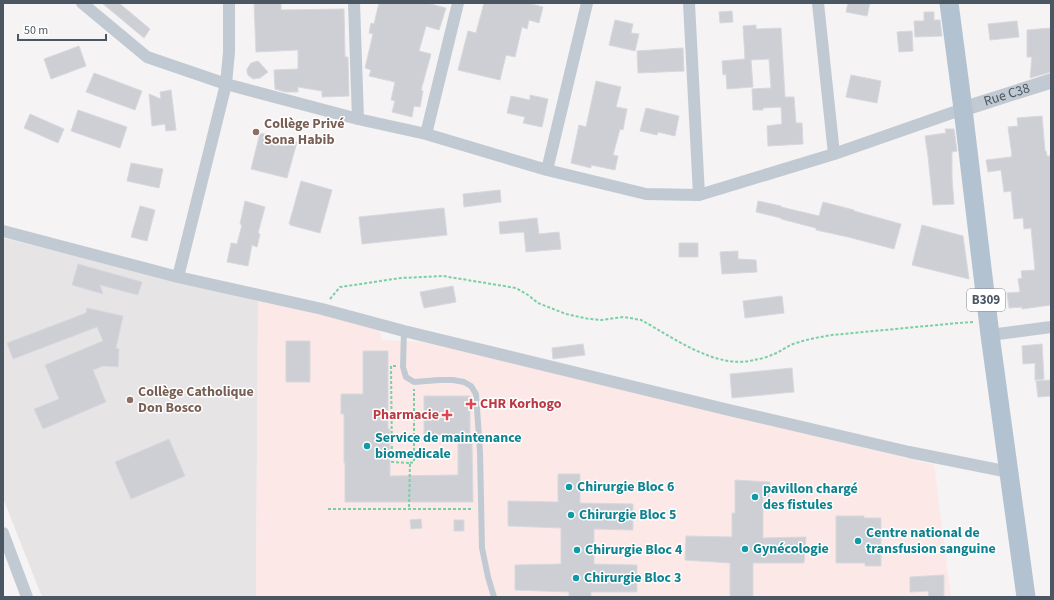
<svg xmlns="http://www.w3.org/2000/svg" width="1054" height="600" viewBox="0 0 1054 600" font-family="'Source Sans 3',sans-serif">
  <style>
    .education { fill: #e6e4e5 }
    .medical { fill: #fce8e6 }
    .building { fill: #cdcfd5; stroke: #d7d9de }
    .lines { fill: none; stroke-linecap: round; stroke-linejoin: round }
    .path { stroke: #7ad0a6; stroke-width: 2; stroke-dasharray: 3 2; stroke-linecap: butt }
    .service { stroke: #c1cad2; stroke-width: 6 }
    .minor { stroke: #c1cad2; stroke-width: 12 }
    .tertiary { stroke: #c1cad2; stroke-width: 15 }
    .primary { stroke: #b3c2d1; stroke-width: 19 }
    .education-dot { fill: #8d6e63; stroke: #fff; stroke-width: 1.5 }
    .health-dot { fill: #e0444e; stroke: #fff; stroke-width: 1.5 }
    .culture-dot { fill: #0f9aa8; stroke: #fff; stroke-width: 1.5 }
    .labels { text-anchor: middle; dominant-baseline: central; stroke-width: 3; stroke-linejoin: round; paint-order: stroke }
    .shield { fill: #fff; stroke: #808990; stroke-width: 1 }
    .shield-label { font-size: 13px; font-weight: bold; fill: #4a5661 }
    .street-label { font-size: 14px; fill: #4a5661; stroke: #fff }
    .education-label { font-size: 14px; font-weight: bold; fill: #785e54; stroke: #fff; text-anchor: start }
    .health-label { font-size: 14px; font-weight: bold; fill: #be3a42; stroke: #fff; text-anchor: start }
    .culture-label { font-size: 14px; font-weight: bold; fill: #0d838f; stroke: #fff; text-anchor: start }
  </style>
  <rect width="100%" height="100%" fill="#f5f3f3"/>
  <!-- education -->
  <path class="education" d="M 3,238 L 258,301 L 256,597 L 42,597 L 3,498 Z"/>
  <!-- medical -->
  <path class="medical" d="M 258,301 L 380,328 L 381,340 L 436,343 L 934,465 L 951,597 L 256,597 Z"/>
  <!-- building -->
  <path class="building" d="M 102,3 L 119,3 L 150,29 L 144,38 Z
    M 254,3 L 281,3 L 281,10 L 344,9 L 345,57 L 348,57 L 349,96 L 322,97 L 322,91 L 298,87 L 298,92 L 285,92 L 275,89 L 274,70 L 298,69 L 298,50 L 256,52 Z
    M 379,3 L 427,3 L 446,8 L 439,30 L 426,26 L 419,51 L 431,54 L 421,90 L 423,91 L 420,107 L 414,106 L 412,117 L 392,112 L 395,101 L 391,100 L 395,82 L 369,76 L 371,70 L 365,68 L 373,34 L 369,33 L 371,23 L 374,24 Z
    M 484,3 L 527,3 L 543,7 L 539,23 L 529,20 L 527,29 L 522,27 L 515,57 L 506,55 L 500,80 L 458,70 L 468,31 L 476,33 Z
    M 848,3 L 870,3 L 867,16 L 846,12 Z
    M 732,11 L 733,22 L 720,23 L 719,12 Z
    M 924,12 L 934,12 L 934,20 L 940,20 L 942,36 L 915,37 L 914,21 L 924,21 Z
    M 615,20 L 633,24 L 631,33 L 639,34 L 635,51 L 609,45 Z
    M 1017,21 L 1019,37 L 990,40 L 988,24 Z
    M 756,25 L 756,29 L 781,28 L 785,97 L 794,97 L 796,123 L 802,123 L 803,144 L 768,146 L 767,126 L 782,124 L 781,107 L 763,108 L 763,110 L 753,110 L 752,89 L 771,88 L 769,59 L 751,60 L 753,87 L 727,89 L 726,74 L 723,75 L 722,61 L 745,59 L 743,26 Z
    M 1051,28 L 1051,72 L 1030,78 L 1032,57 L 1027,57 L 1027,30 Z
    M 912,31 L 913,51 L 899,52 L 897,32 Z
    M 79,46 L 86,66 L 51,79 L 44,59 Z
    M 683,48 L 684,71 L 638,73 L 637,51 Z
    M 258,61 L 268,72 L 260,78 L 253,79 L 248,75 L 247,72 L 247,69 L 251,63 Z
    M 94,73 L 142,91 L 135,110 L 86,92 Z
    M 851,75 L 881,81 L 877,103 L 846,97 Z
    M 596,81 L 621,87 L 616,107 L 627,109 L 623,130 L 620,129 L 613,155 L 618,156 L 615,170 L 591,165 L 591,168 L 571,163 L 579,125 L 586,127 Z
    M 171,90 L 176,130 L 166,131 L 165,124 L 152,126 L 149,94 L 161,99 L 160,92 Z
    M 530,95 L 548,99 L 542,127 L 523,123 L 525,117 L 507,113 L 511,96 L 530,100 Z
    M 646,108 L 679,116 L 675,136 L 658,132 L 657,135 L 640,131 Z
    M 78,110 L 127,127 L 120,148 L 71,131 Z
    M 30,114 L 64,129 L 58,143 L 24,128 Z
    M 1042,116 L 1045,151 L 1046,151 L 1047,156 L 1051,156 L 1051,211 L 1050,211 L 1051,235 L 1051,305 L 1022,309 L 1022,307 L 1009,308 L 1007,293 L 1020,292 L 1018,279 L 1022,278 L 1021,271 L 1035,270 L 1031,228 L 1024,229 L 1023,218 L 1014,219 L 1011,191 L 1004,192 L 1001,170 L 988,172 L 986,160 L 1011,157 L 1011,156 L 1012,156 L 1008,127 L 1018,126 L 1017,118 Z
    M 945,129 L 954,129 L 957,151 L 952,152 L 952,178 L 954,204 L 933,205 L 928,156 L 925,136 L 946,133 Z
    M 260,133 L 297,142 L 287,178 L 251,169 Z
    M 131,163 L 163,169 L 159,188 L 127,181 Z
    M 301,181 L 332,190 L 320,233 L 290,225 L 291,224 L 289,224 Z
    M 500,190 L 501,202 L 464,207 L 463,194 Z
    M 245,201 L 265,207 L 258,233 L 260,234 L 257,247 L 252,245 L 248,266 L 227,262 L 231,243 L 237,244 L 242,225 L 240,224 Z
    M 758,201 L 781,206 L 781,207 L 819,216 L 823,202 L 854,210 L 854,211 L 901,224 L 894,249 L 848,237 L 816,230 L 816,228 L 781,219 L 781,218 L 756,212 Z
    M 140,206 L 155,210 L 147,241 L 131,237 Z
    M 444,208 L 447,235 L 362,244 L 359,217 Z
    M 537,218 L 539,234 L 559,232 L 561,249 L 526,252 L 524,232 L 500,234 L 499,222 Z
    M 922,225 L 963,236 L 969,279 L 912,265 Z
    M 679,243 L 698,243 L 698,257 L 679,257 Z
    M 738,251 L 738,259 L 756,260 L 757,272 L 722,274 L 720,252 Z
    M 78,264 L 142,282 L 138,295 L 100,285 L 103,294 L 72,285 Z
    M 453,286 L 456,302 L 424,308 L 420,292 Z
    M 782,296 L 784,313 L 745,318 L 743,301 Z
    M 87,308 L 123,316 L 116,348 L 119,349 L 118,367 L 103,366 L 93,370 L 106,402 L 43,429 L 34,409 L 59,399 L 45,365 L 103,341 L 97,327 L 13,359 L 7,343 L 86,313 Z
    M 286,341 L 310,341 L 310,382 L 286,382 Z
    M 583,344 L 585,355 L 553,359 L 552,348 Z
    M 1042,344 L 1044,379 L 1035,380 L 1035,363 L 1023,364 L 1022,346 Z
    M 363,351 L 388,351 L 388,429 L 390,429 L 390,476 L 458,475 L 458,435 L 424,435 L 424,396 L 470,396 L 470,443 L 472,443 L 473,502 L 345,502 L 345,463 L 344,463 L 344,414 L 341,414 L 341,394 L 363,394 Z
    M 792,368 L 794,392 L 732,398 L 730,374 Z
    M 1051,380 L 1051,396 L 1038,397 L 1036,381 Z
    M 169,439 L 185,476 L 131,499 L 115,462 Z
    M 558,474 L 580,474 L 580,503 L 633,504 L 633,530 L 594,529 L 594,564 L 637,565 L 637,592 L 591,592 L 591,597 L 569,597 L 569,592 L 515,590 L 515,565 L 561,564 L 561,528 L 508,526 L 508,501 L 558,502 Z
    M 735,480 L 770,482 L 769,498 L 763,498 L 763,538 L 806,537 L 804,563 L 753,563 L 753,597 L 730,597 L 730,563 L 685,560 L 686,536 L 732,537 L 732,513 L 735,513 Z
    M 836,516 L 864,516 L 864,518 L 881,518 L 881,566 L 865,566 L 865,563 L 836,563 Z
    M 421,519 L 422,528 L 411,529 L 410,520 Z
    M 454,520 L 464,520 L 464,531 L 454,531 Z
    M 944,575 L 944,597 L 929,597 L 928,591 L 910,592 L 910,577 Z"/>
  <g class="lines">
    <!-- path -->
    <path class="path" d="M 330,299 L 340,287 L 401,278 L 443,276 L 516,288 L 528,295 L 538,303 L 566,314 L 589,319 L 601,320 L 623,317 L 630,318 L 641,320 C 673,337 716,370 754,360 C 760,359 768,357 774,354 C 782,351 788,345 796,343 C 808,339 820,337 832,335 L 958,323 L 974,322
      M 396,366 L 391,366 L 392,462 L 410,463 L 409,509
      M 410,463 L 414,462 L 414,389
      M 328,509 L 473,509"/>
    <!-- service -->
    <path class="service" d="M 404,331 L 403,367 L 406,377 L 414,382 L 439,380 L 453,380 L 464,382 L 471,386 L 476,394 L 480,452 L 482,548 L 488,577 L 494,597"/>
    <!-- minor -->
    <path class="minor" d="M 82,3 L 147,57 L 226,84 L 358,119 L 426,134 L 547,170 L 646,194 L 699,195 L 834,154 L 963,109
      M 354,3 L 358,119
      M 689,3 L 699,195
      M 818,3 L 834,154
      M 426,134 L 458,3
      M 547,170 L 587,3
      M 3,231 L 178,277 L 322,309 L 404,331 L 729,410 L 909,452 L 1009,472
      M 178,277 L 226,84 L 229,52 L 229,3
      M 990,335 L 1051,327
      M 3,533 L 27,597"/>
    <!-- tertiary -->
    <path class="tertiary" id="s1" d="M 963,109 L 1051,81"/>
    <!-- primary -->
    <path class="primary" d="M 949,3 L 963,109 L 990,335 L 1026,597"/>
  </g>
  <!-- markers -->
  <g class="education-dot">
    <circle cx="256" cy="132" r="4"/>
    <circle cx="130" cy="400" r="4"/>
  </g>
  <g class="health-dot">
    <path d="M469 398h4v4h4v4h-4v4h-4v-4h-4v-4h4z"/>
    <path d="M445 409h4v4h4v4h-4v4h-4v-4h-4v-4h4z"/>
  </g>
  <g class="culture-dot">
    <circle cx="367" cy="446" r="4"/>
    <circle cx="569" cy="487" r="4"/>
    <circle cx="755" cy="497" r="4"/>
    <circle cx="571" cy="515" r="4"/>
    <circle cx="858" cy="541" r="4"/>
    <circle cx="745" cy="549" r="4"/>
    <circle cx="577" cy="550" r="4"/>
    <circle cx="576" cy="578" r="4"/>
  </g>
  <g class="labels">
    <!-- shield labels -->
    <rect class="shield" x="967" y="289" width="38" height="22" rx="3"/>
    <g class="shield-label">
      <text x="986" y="300">B309</text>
    </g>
    <!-- street labels -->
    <g class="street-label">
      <text stroke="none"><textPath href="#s1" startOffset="46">Rue C38</textPath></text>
    </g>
    <!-- education labels -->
    <g class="education-label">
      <text x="264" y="124">Collège Privé<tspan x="264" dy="16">Sona Habib</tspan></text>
      <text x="138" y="392">Collège Catholique<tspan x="138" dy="16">Don Bosco</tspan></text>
    </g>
    <!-- health labels -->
    <g class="health-label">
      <text x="480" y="404">CHR Korhogo</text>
      <text x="439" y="415" text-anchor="end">Pharmacie</text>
    </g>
    <!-- culture labels -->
    <g class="culture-label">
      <text x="375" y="438">Service de maintenance<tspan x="375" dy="16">biomedicale</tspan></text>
      <text x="577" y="487">Chirurgie Bloc 6</text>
      <text x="763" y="489">pavillon chargé<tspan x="763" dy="16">des fistules</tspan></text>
      <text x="579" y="515">Chirurgie Bloc 5</text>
      <text x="866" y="533">Centre national de<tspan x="866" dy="16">transfusion sanguine</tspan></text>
      <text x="753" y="549">Gynécologie</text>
      <text x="585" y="550">Chirurgie Bloc 4</text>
      <text x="584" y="578">Chirurgie Bloc 3</text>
    </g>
  </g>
  <!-- border -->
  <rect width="1054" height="600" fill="none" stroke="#4a5661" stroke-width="8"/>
  <!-- scale -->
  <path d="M18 34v6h88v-6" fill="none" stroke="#4a5661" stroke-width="2"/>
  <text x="24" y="34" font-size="12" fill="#4a5661" stroke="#ffffff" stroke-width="3" paint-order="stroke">50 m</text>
</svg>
